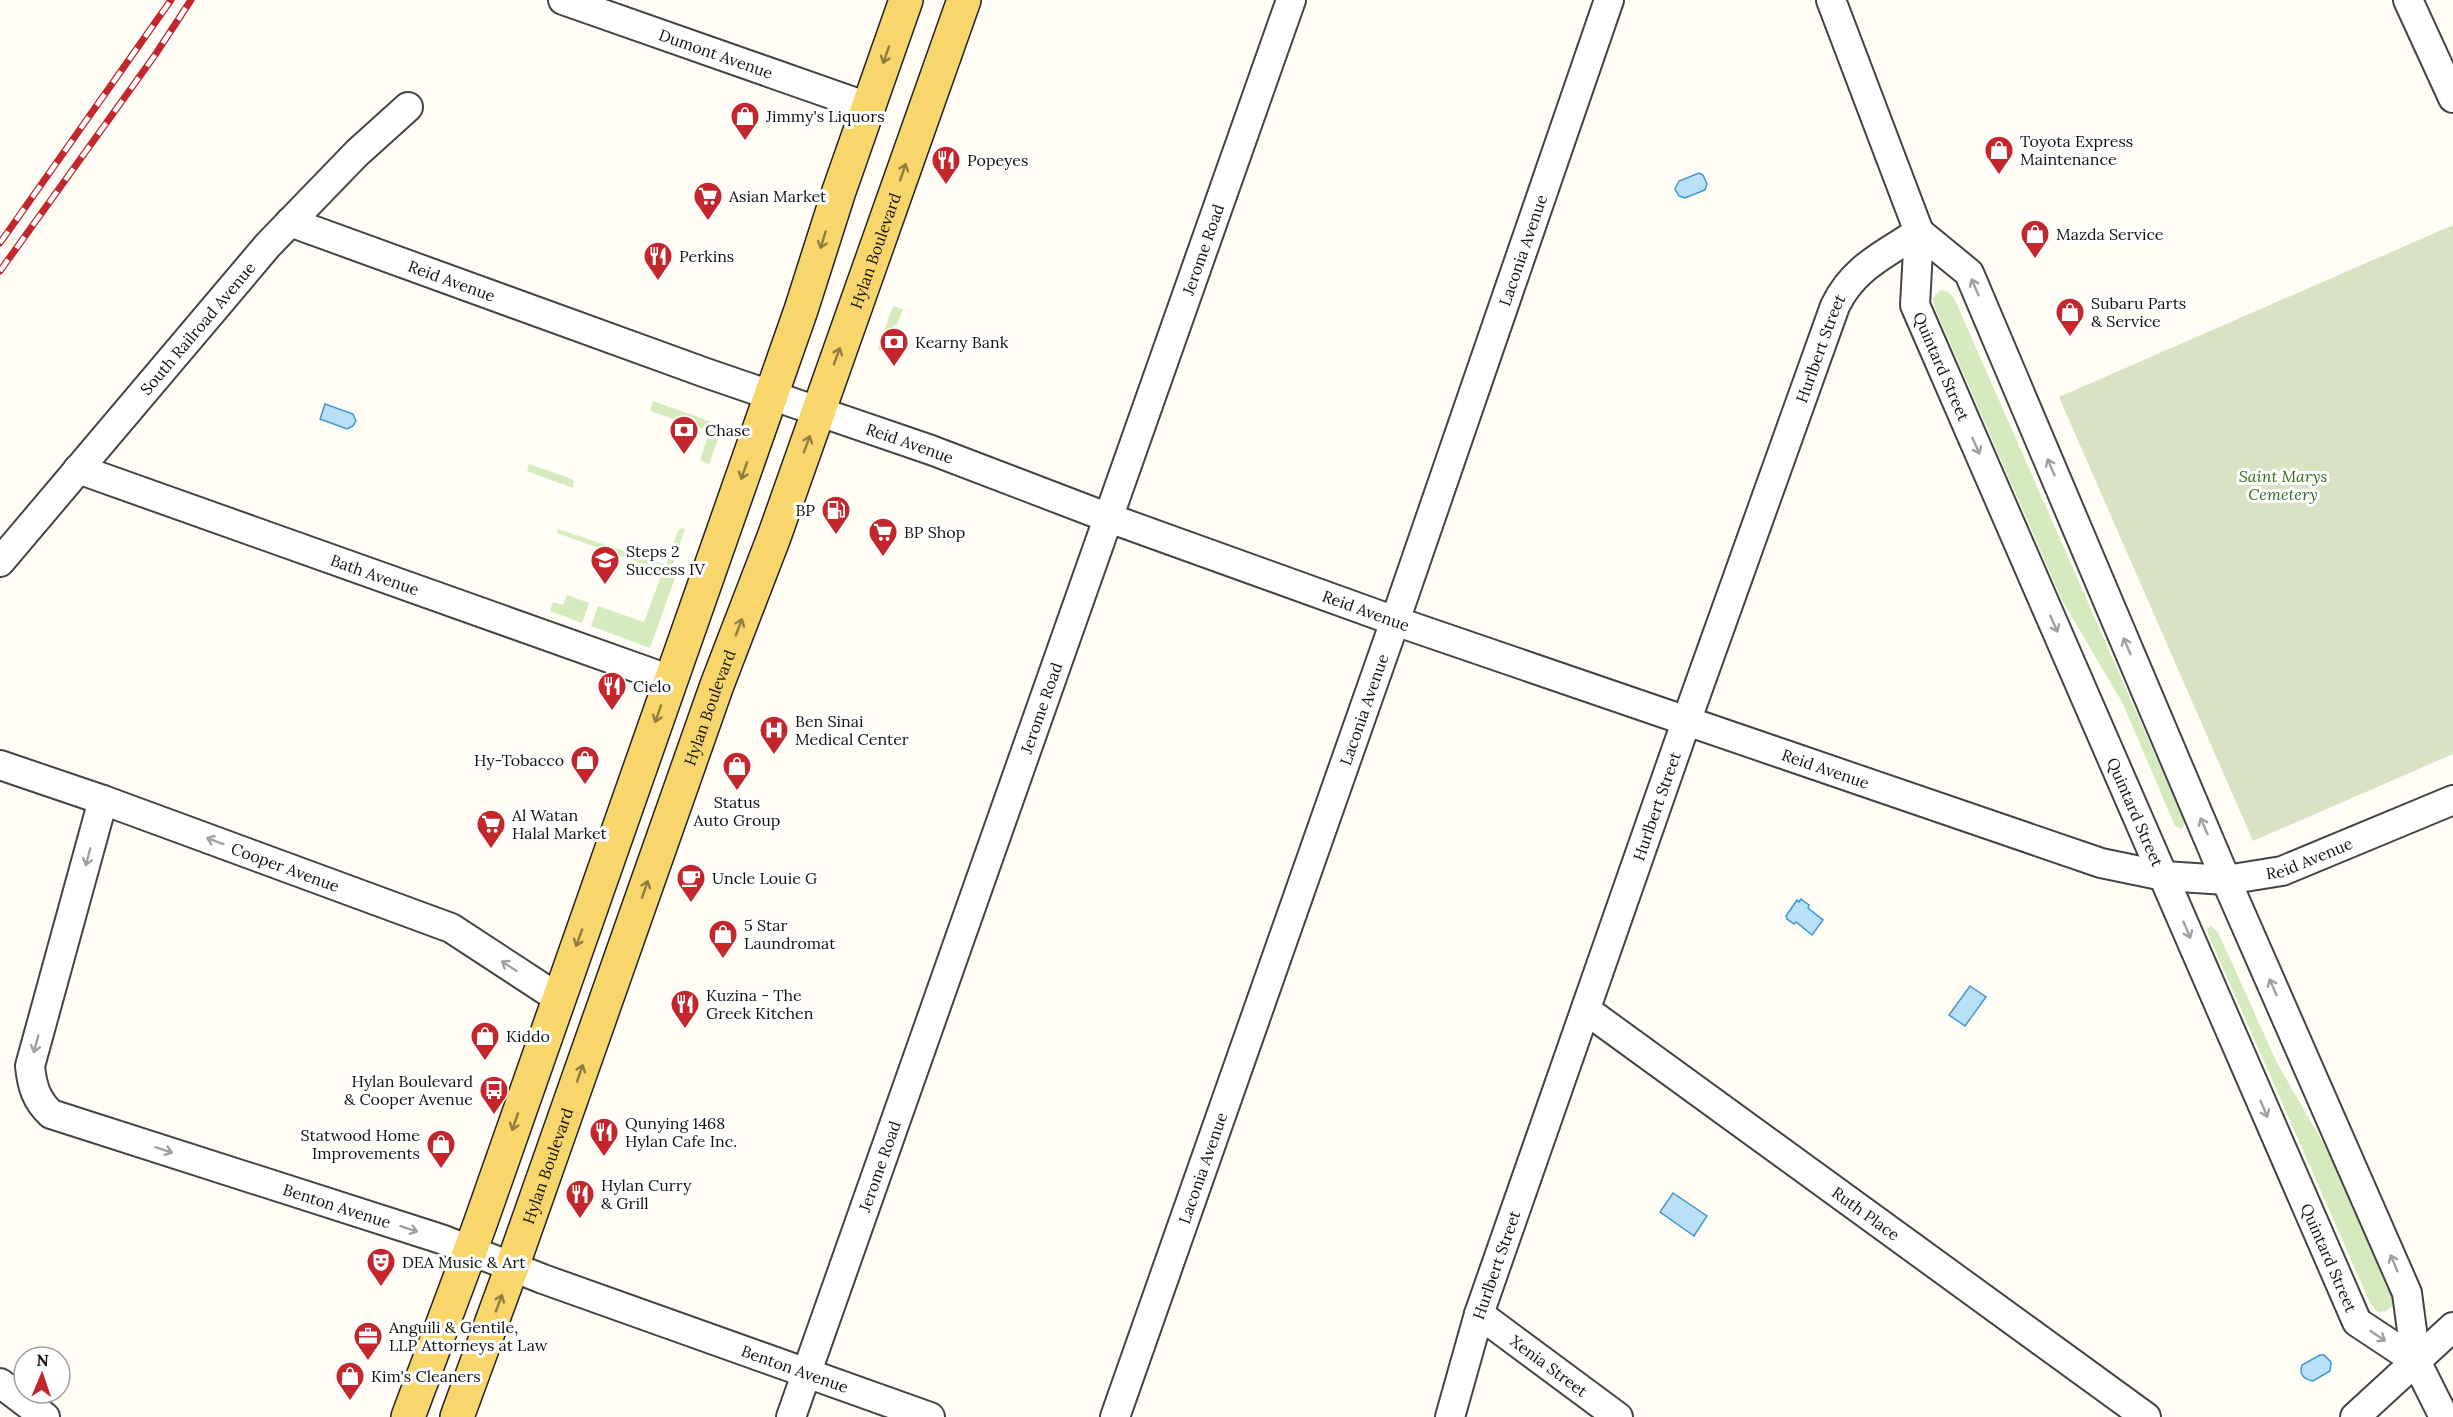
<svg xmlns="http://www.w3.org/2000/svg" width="2453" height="1417" viewBox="0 0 2453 1417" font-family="Lora,serif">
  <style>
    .green { fill: #d5ebbd }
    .cemetery { fill: #d9e3c4 }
    .water { fill: #b9e0f7; stroke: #3f96cf; stroke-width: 1.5 }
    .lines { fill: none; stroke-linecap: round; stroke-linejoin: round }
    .minor-casing { stroke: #444; stroke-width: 32 }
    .major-casing { stroke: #222; stroke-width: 36 }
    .minor { stroke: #fff; stroke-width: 28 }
    .major { stroke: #f9d66b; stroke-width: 33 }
    .rail-casing { stroke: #c4262e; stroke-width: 7 }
    .rail { stroke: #fff; stroke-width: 4.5; stroke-dasharray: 14; stroke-linecap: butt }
    .oneway { stroke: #917d42 }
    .oneway2 { stroke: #a0a0a0 }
    .labels { text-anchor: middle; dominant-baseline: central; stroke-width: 6; stroke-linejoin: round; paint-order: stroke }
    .street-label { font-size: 16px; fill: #111; stroke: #fff }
    .poi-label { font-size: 16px; fill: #111; stroke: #fff; text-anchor: start }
    .park-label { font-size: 16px; font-style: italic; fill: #2f6b1f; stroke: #fff }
  </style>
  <rect width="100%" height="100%" fill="#fffdf5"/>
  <!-- green -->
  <path class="green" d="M 1941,290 L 1948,292 L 1954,298 L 2185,823 L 2182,829 L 2175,826 L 2123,704 L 2062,600 L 1934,306 L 1933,298 Z
    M 893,306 L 903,309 L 897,325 L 894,325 L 885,352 L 878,349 Z
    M 653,401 L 723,426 L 709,464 L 700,460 L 710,431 L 650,411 Z
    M 529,464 L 572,479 L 574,482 L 573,488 L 527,471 Z
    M 681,528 L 685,529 L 670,573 L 676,575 L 650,648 L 591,626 L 598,606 L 644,622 L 663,571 L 557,533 L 558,529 L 666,565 L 678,531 Z
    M 567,595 L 589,603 L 582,623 L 550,611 L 553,602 L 563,605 Z
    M 2211,926 L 2218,932 L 2277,1063 L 2334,1162 L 2393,1298 L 2392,1306 L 2386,1311 L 2378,1312 L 2371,1305 L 2208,934 L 2207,929 Z"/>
  <!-- cemetery -->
  <path class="cemetery" d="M 2453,225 L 2453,754 L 2253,841 L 2059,397 Z"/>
  <!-- water -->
  <path class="water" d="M 1699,173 L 1703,175 L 1707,184 L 1705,190 L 1685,198 L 1679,196 L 1675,189 L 1679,181 Z
    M 325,404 L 353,414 L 356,421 L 353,426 L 347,429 L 320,419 Z
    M 1801,899 L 1809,905 L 1808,908 L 1823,920 L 1812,935 L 1796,922 L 1794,924 L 1787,919 L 1786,916 L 1797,900 L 1799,902 Z
    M 1970,986 L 1986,997 L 1965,1026 L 1949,1015 Z
    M 1673,1193 L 1707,1216 L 1694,1236 L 1660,1212 Z
    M 2320,1355 L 2324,1355 L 2331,1362 L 2330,1371 L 2313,1381 C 2303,1379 2299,1374 2302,1365 Z"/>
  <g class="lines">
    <!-- minor casing -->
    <g class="minor-casing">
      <g id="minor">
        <path id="s1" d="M 563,0 L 868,107"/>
        <path id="s2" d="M 1831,0 L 1919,232 L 1915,305 L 2357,1322 L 2416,1361"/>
        <path d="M 2408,0 L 2453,98"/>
        <path id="s3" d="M 290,222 L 706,373 L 931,450 L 1109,518 L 1395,621 L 2101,863 L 2164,876 L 2226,880 L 2282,871 L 2453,800"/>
        <path d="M 1919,232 L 1969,273 L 2226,880 L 2407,1293 L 2416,1361 L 2444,1417"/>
        <path id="s4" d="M 78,469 L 671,680"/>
        <path id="s5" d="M 0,562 L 268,245 L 357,153 L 408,107"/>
        <path id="s6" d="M 0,765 L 103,800 L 451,928 L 558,998"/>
        <path id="s7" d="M 103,800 L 30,1066 C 32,1086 36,1100 51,1114 L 441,1239 L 543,1279 L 930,1417"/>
        <path id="s8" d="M 1586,1010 L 2146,1417"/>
        <path id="s9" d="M 1479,1314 L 1618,1417"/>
        <path d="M 0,1383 L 45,1417"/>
        <path id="s10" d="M 791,1417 L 1291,0"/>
        <path id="s11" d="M 1115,1417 L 1395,621 L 1609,0"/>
        <path id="s12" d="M 1450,1417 L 1479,1314 L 1686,722 L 1835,306 C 1853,268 1885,254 1919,232"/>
        <path d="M 2355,1417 L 2453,1327"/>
      </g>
    </g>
    <!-- major casing -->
    <g class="major-casing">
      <g id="major">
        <path d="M 408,1417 L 479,1227 L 801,310 L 839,191 L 906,0"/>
        <path id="s13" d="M 457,1417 L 512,1267 L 717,685 L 774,537 L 964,0"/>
      </g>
    </g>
    <!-- minor -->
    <use href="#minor" class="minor"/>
    <!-- major -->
    <use href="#major" class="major"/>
    <!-- rail casing -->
    <g class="rail-casing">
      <path id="rail" d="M 0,243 L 171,0
        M 0,271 L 155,55 L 191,0"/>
    </g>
    <!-- rail -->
    <use href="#rail" class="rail"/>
  </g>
  <!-- one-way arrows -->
  <defs><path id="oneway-shaft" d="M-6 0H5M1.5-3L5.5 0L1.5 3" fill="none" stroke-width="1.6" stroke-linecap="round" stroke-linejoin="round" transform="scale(1.5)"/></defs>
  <g class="oneway">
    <use href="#oneway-shaft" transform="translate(886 55) rotate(109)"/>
    <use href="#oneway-shaft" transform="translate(903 172) rotate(-71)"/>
    <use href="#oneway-shaft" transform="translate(823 240) rotate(107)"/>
    <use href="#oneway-shaft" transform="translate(837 356) rotate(-70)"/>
    <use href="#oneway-shaft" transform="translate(807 444) rotate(-70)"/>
    <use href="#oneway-shaft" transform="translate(744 471) rotate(109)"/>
    <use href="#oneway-shaft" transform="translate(739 627) rotate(-69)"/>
    <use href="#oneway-shaft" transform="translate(658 714) rotate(109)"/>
    <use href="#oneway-shaft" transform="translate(645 889) rotate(-71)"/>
    <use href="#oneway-shaft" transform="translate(579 938) rotate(110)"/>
    <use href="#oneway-shaft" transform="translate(580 1073) rotate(-71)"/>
    <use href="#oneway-shaft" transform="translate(515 1122) rotate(109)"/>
    <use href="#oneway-shaft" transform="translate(499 1303) rotate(-70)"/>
  </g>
  <g class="oneway2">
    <use href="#oneway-shaft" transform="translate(1975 287) rotate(-113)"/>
    <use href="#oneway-shaft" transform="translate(1976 446) rotate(66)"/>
    <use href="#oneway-shaft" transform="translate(2051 467) rotate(-113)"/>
    <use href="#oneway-shaft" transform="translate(2054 624) rotate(66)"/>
    <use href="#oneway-shaft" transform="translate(2127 646) rotate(-113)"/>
    <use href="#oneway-shaft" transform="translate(2204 826) rotate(-113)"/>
    <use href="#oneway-shaft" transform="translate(215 841) rotate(-160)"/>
    <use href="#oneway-shaft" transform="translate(88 857) rotate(105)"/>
    <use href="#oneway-shaft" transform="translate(2187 930) rotate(67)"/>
    <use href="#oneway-shaft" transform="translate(509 966) rotate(-147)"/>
    <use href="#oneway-shaft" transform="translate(2273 987) rotate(-114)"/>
    <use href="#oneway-shaft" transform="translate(36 1044) rotate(105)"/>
    <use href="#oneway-shaft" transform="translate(2264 1109) rotate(67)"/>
    <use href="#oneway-shaft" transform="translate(164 1150) rotate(18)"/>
    <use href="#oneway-shaft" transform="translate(409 1229) rotate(18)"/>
    <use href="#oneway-shaft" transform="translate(2394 1263) rotate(-113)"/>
    <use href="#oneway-shaft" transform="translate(2378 1336) rotate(33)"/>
  </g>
  <!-- icons -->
  <defs>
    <g id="shop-pin" transform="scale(1.5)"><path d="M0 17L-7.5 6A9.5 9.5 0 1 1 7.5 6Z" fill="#c4262e" stroke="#fff"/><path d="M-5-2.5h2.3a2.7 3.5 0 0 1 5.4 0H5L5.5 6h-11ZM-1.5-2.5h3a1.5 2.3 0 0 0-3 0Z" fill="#fff"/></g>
    <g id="restaurant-pin" transform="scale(1.5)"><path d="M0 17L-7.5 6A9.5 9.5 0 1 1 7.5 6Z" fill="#c4262e" stroke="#fff"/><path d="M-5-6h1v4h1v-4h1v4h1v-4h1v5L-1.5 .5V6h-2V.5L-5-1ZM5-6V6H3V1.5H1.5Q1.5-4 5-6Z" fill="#fff"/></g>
    <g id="supermarket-pin" transform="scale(1.5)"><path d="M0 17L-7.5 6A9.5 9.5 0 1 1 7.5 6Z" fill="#c4262e" stroke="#fff"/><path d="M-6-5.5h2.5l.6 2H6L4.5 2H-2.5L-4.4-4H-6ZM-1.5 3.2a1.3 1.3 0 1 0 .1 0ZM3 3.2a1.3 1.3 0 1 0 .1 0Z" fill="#fff"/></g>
    <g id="bank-pin" transform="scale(1.5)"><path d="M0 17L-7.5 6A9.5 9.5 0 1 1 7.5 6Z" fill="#c4262e" stroke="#fff"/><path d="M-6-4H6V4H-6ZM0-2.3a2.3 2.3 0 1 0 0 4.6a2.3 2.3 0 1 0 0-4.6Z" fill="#fff"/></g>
    <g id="fuel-pin" transform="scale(1.5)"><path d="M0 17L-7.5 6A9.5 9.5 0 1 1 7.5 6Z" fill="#c4262e" stroke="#fff"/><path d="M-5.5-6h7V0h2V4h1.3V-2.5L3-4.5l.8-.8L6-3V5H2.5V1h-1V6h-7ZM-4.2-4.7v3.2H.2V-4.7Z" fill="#fff"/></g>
    <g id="school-pin" transform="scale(1.5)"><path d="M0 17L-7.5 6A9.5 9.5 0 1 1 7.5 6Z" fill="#c4262e" stroke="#fff"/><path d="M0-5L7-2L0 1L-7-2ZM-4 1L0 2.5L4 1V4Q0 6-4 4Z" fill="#fff"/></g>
    <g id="hospital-pin" transform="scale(1.5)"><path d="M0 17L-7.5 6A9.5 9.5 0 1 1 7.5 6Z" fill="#c4262e" stroke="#fff"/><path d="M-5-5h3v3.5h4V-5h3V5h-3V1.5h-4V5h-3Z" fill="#fff"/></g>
    <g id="cafe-pin" transform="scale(1.5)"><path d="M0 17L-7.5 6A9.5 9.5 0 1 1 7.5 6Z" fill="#c4262e" stroke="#fff"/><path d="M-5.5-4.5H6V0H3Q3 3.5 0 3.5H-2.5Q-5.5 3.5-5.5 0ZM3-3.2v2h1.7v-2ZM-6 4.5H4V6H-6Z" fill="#fff"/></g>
    <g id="bus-pin" transform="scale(1.5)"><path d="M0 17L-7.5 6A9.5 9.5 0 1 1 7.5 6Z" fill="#c4262e" stroke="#fff"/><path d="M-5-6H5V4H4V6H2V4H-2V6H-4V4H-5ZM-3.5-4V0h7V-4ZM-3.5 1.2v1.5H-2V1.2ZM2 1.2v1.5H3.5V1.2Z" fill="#fff"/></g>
    <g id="theatre-pin" transform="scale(1.5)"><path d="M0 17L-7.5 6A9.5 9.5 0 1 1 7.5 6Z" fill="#c4262e" stroke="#fff"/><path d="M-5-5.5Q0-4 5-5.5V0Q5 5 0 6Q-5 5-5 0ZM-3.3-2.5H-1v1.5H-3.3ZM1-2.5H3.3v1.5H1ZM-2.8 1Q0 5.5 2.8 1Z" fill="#fff"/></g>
    <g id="office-pin" transform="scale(1.5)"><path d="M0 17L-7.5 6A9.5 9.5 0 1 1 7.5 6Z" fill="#c4262e" stroke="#fff"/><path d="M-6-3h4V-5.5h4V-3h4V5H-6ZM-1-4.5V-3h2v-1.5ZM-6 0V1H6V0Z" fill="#fff"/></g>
  </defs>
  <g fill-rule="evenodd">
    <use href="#shop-pin" x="745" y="116"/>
    <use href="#shop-pin" x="1999" y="150"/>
    <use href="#restaurant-pin" x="946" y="160"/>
    <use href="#supermarket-pin" x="708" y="196"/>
    <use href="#shop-pin" x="2035" y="234"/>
    <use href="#restaurant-pin" x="658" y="256"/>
    <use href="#shop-pin" x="2070" y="312"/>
    <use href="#bank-pin" x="894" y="342"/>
    <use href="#bank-pin" x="684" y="430"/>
    <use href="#fuel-pin" x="836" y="510"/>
    <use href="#supermarket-pin" x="883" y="532"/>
    <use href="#school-pin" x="605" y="560"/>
    <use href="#restaurant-pin" x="612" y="686"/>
    <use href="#hospital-pin" x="774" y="730"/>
    <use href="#shop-pin" x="585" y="760"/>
    <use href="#shop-pin" x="737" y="766"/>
    <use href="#supermarket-pin" x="491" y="824"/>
    <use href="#cafe-pin" x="691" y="878"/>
    <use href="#shop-pin" x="723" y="934"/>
    <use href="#restaurant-pin" x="685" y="1004"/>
    <use href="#shop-pin" x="485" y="1036"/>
    <use href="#bus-pin" x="494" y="1090"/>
    <use href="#restaurant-pin" x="604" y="1132"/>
    <use href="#shop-pin" x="441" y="1144"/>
    <use href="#restaurant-pin" x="580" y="1194"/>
    <use href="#theatre-pin" x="381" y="1262"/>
    <use href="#office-pin" x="368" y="1336"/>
    <use href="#shop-pin" x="350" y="1376"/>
  </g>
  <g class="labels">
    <!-- street labels -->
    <g class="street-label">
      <text stroke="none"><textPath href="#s1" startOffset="162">Dumont Avenue</textPath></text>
      <text stroke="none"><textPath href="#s10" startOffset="1238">Jerome Road</textPath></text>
      <text stroke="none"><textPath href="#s11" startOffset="1236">Laconia Avenue</textPath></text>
      <text stroke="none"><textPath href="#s13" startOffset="1239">Hylan Boulevard</textPath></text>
      <text stroke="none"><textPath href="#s3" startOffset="172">Reid Avenue</textPath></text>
      <text stroke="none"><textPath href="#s5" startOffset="306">South Railroad Avenue</textPath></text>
      <text stroke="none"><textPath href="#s12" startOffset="1131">Hurlbert Street</textPath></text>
      <text stroke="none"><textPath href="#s2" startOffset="388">Quintard Street</textPath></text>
      <text stroke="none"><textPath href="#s3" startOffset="658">Reid Avenue</textPath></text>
      <text stroke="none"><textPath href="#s4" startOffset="315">Bath Avenue</textPath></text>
      <text stroke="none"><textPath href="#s3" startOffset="1144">Reid Avenue</textPath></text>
      <text stroke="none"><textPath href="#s13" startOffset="753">Hylan Boulevard</textPath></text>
      <text stroke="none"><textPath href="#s10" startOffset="752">Jerome Road</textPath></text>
      <text stroke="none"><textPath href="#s11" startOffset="750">Laconia Avenue</textPath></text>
      <text stroke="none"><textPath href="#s3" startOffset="1630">Reid Avenue</textPath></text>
      <text stroke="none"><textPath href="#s12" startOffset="645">Hurlbert Street</textPath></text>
      <text stroke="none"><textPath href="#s2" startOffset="874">Quintard Street</textPath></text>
      <text stroke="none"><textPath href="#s3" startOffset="2134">Reid Avenue</textPath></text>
      <text stroke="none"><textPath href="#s6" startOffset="303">Cooper Avenue</textPath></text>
      <text stroke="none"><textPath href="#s13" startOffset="267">Hylan Boulevard</textPath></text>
      <text stroke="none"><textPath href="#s10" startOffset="266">Jerome Road</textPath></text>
      <text stroke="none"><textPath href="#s11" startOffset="264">Laconia Avenue</textPath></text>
      <text stroke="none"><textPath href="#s7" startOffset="630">Benton Avenue</textPath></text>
      <text stroke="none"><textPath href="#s8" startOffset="346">Ruth Place</textPath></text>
      <text stroke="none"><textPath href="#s2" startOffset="1360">Quintard Street</textPath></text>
      <text stroke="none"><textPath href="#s12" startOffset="159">Hurlbert Street</textPath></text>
      <text stroke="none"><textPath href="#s9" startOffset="87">Xenia Street</textPath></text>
      <text stroke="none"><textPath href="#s7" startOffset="1116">Benton Avenue</textPath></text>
    </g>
    <!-- poi labels -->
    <g class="poi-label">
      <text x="766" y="116">Jimmy's Liquors</text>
      <text x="2020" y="141">Toyota Express<tspan x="2020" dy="18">Maintenance</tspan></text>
      <text x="967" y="160">Popeyes</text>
      <text x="729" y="196">Asian Market</text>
      <text x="2056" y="234">Mazda Service</text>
      <text x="679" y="256">Perkins</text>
      <text x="2091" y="303">Subaru Parts<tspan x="2091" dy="18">&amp; Service</tspan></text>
      <text x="915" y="342">Kearny Bank</text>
      <text x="705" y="430">Chase</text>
      <text x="815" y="510" text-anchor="end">BP</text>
      <text x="904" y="532">BP Shop</text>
      <text x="626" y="551">Steps 2<tspan x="626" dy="18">Success IV</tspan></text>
      <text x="633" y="686">Cielo</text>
      <text x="795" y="721">Ben Sinai<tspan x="795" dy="18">Medical Center</tspan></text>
      <text x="564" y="760" text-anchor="end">Hy-Tobacco</text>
      <text x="737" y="802" text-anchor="middle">Status<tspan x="737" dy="18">Auto Group</tspan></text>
      <text x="512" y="815">Al Watan<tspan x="512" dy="18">Halal Market</tspan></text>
      <text x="712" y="878">Uncle Louie G</text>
      <text x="744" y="925">5 Star<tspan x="744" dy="18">Laundromat</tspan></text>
      <text x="706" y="995">Kuzina - The<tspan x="706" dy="18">Greek Kitchen</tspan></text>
      <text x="506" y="1036">Kiddo</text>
      <text x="473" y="1081" text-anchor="end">Hylan Boulevard<tspan x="473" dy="18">&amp; Cooper Avenue</tspan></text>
      <text x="625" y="1123">Qunying 1468<tspan x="625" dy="18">Hylan Cafe Inc.</tspan></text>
      <text x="420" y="1135" text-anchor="end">Statwood Home<tspan x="420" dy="18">Improvements</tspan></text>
      <text x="601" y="1185">Hylan Curry<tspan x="601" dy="18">&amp; Grill</tspan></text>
      <text x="402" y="1262">DEA Music &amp; Art</text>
      <text x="389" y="1327">Anguili &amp; Gentile,<tspan x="389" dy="18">LLP Attorneys at Law</tspan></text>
      <text x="371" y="1376">Kim's Cleaners</text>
    </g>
    <!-- park labels -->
    <g class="park-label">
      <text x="2283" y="476">Saint Marys<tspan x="2283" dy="18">Cemetery</tspan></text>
    </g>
  </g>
  <!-- north arrow -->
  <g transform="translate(42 1375) rotate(2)"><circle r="28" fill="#ffffff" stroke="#a0a0a0" stroke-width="1.5"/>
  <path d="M0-4.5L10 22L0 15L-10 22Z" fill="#c4262e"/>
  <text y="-9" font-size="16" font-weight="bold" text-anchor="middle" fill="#111111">N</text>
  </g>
</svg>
